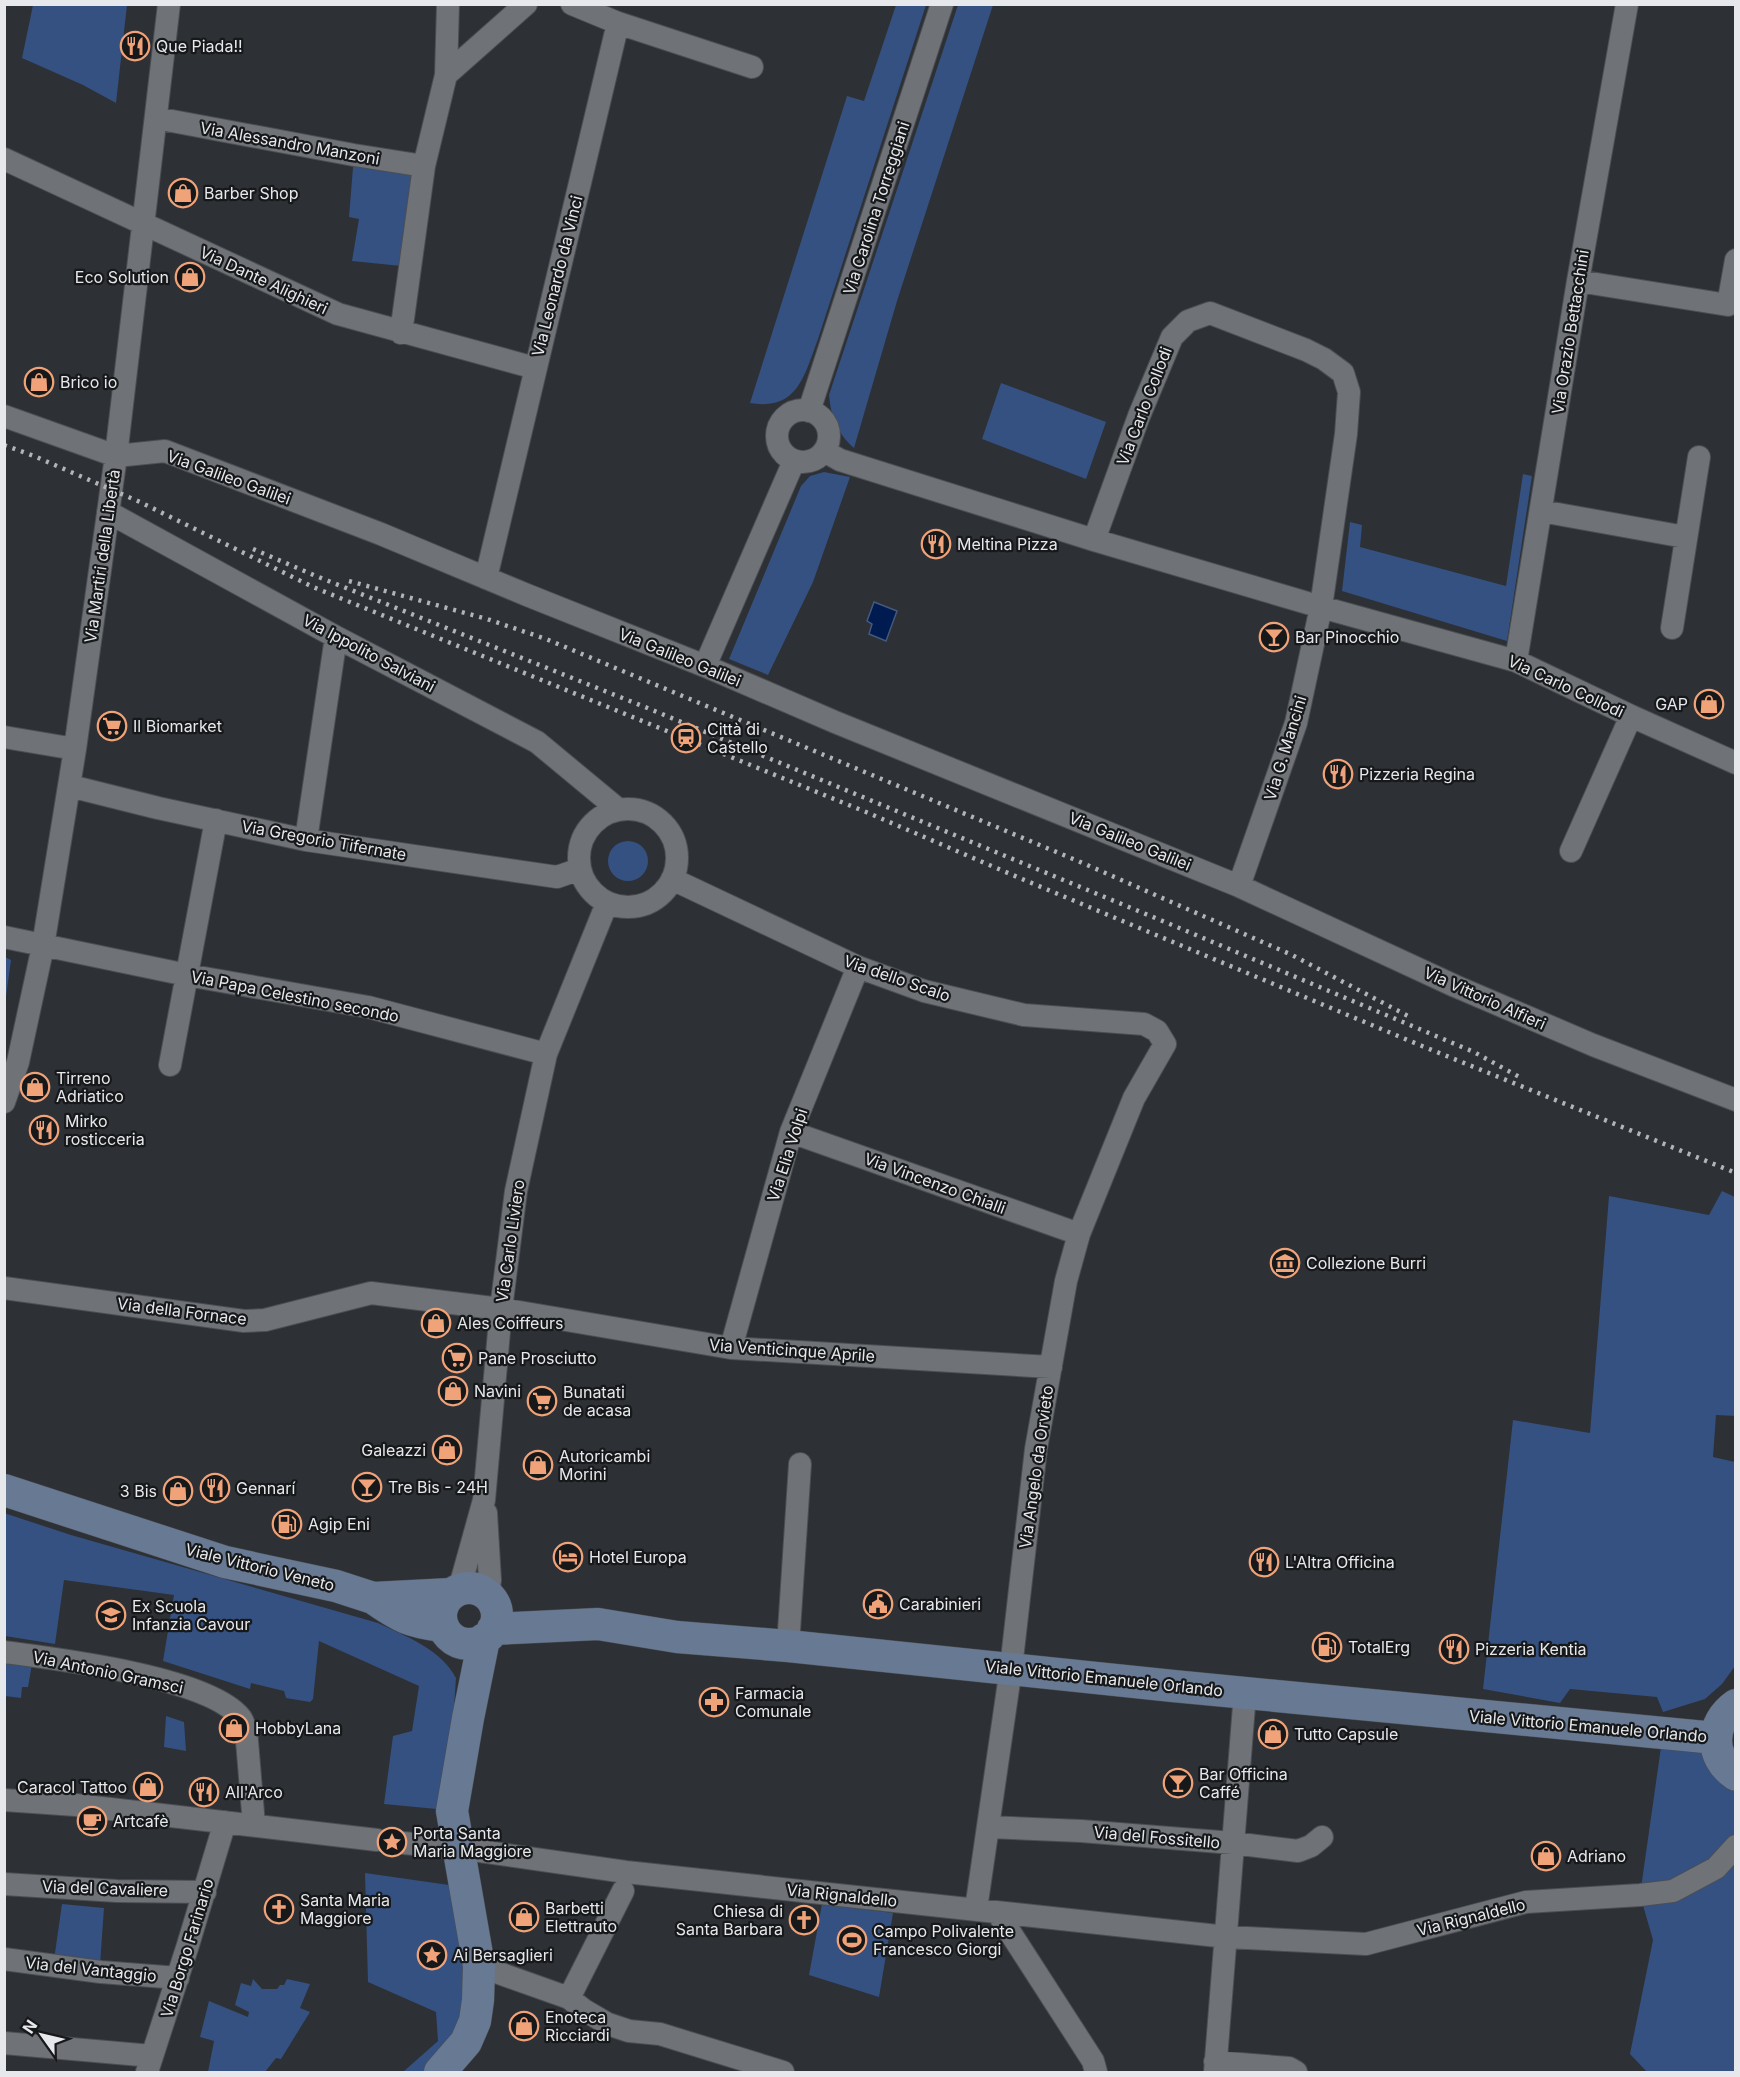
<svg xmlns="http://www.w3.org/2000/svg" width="1740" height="2077" viewBox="0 0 1740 2077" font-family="Inter,sans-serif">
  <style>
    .green { fill: #345181 }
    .water { fill: #001b50; stroke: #45587e; stroke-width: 1.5 }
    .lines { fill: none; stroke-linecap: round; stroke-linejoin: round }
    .minor-casing { stroke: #4b4e52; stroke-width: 24 }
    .secondary-casing { stroke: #4b4e52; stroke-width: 33 }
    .minor { stroke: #6f7378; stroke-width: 22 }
    .secondary { stroke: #687994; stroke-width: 32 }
    .rail { stroke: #b2b4b7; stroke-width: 4.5; stroke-dasharray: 3 6; stroke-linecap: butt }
    .labels { text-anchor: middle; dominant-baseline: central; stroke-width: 4.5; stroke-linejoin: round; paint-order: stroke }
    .poi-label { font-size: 16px; fill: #e6e8eb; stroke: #16181a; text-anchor: start }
    .street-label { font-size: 16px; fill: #e6e8eb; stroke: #16181a }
  </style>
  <rect width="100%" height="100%" fill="#2d3034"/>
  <!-- green -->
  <path class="green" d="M 33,5 L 127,5 L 116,103 L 83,85 L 22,58 Z
    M 896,5 L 926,5 L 818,339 C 804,376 798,411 750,403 L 847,96 L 864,101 Z
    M 958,5 L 993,5 L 897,301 L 854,448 C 837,433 831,417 829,395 Z
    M 354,155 L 424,166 L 411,267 L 352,261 L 359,219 L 349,217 Z
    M 1001,383 L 1106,422 L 1086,479 L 982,439 Z
    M 824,472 L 850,477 L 813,582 L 768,675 L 729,659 L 801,486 L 810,476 Z
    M 1523,474 L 1532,476 L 1507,641 L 1342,591 L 1350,522 L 1362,525 L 1360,547 L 1506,586 Z
    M608 861a20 20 0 1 1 40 0a20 20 0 1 1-40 0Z
    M 5,957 L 11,960 L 5,1004 Z
    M 1722,1191 L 1735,1197 L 1736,1416 L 1716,1415 L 1713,1457 L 1735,1462 L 1735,1666 L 1722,1684 L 1705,1699 L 1663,1712 L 1657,1697 L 1570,1689 L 1560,1703 L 1483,1689 L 1513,1420 L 1590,1433 L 1609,1196 L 1709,1215 Z
    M 4,1513 L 71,1535 L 378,1623 C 406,1636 442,1650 456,1678 L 447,1810 L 384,1804 L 393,1736 L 412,1731 L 419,1686 L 319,1641 L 313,1699 L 310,1702 L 286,1698 L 284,1691 L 251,1683 L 250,1689 L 163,1661 L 174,1595 L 64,1580 L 55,1644 L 5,1636 Z
    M 4,1660 L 32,1664 L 28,1687 L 22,1687 L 21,1698 L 5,1696 Z
    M 166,1716 L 184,1722 L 186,1751 L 164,1747 Z
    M 1663,1733 L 1715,1738 L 1735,1775 L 1735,2072 L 1647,2072 L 1630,2054 L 1653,1940 L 1640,1895 Z
    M 365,1873 L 449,1885 L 464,1964 L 461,2025 L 430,2072 L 403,2072 L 438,2041 L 436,2012 L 368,1982 Z
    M 62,1904 L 104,1908 L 100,1965 L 54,1960 Z
    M 822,1904 L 893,1913 L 879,1997 L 809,1975 Z
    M 253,1979 L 262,1989 L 277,1989 L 280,1985 L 284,1985 L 287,1979 L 310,1984 L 300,2008 L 310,2012 L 281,2059 L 276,2058 L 265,2072 L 208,2072 L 214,2041 L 200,2037 L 209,2001 L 248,2017 L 249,2012 L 235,2005 L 241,1983 L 251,1986 Z"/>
  <!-- water -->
  <path class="water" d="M 874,602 L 897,611 L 886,641 L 869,634 L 872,624 L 867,621 Z"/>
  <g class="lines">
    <!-- minor casing -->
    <g class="minor-casing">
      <path id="minor" d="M 618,23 L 752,67
        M 446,75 L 526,4
        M 156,118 L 354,155 L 424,166 L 446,75 L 448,4
        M 4,159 L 338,314 L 535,368
        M 1578,281 L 1728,305 L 1736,260
        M 401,333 L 424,166
        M777 436a26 26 0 1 1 52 0a26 26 0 1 1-52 0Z
        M 809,411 L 942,4
        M 4,416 L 116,456 L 165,451 L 381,534 L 527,595 L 705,666 L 835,722 L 1239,886 L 1455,986 L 1593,1045 L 1736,1100
        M 824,451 L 840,460 L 1094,540 L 1321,607 L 1516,661 L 1631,716 L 1736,763
        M 1541,511 L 1685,537
        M 108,512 L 336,637 L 537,742 L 619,810
        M 1094,540 L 1139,416 L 1172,337 L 1188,321 L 1210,313 L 1306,350 L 1324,359 L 1343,373 L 1349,392 L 1346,434 L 1321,607 L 1296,723 L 1239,886
        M 486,578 L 618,23 L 572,4
        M 1672,628 L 1699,457
        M 1516,661 L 1578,281 L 1627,4
        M 705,666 L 794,461
        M 4,737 L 75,749
        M 70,786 L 158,808 L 306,840 L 557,877 L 580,869
        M579 858a49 49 0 1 1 98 0a49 49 0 1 1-98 0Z
        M 306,840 L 336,637
        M 1571,851 L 1631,716
        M 672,879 L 858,967 L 924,991 L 1024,1015 L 1144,1024 L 1157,1031 L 1165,1044 L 1134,1098 L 1079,1234 L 1066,1281 L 1036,1449 L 1011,1668 L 976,1909
        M 4,937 L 187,975 L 368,1007 L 546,1054
        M 170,1065 L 216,820
        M 4,1102 L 18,1062 L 43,946 L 75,749 L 116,456 L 169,4
        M 791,1132 L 1079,1234
        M 4,1288 L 244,1321 L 265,1320 L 371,1293 L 501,1309 L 731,1348 L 1051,1367
        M 731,1348 L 791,1132 L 858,967
        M 486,1513 L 490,1580 L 488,1595
        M 459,1590 L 484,1500 L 501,1309 L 516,1191 L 546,1054 L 607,903
        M 788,1646 L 800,1464
        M 4,1652 C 57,1659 207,1677 240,1717 C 243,1720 244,1726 246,1729 L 254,1825
        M 4,1800 L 76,1805 L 377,1840
        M 988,1827 L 1081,1831 L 1233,1843 L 1298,1851 L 1311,1846 L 1322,1837
        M 392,1842 L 459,1848 L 626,1872 L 1227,1937 L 1366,1944 L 1526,1902 L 1640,1895 L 1673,1891 L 1716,1868 L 1736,1846
        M 4,1884 L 117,1891 L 205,1892
        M 997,1912 L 1093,2061 L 1096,2072
        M 4,1959 L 101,1972 L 178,1978
        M 479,1966 L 569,1998 L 584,2010 L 608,2024 L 629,2031 L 660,2034 L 783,2072
        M 569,1998 L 623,1891
        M 4,2043 L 152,2056
        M 1215,2062 L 1289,2068 L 1296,2072
        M 147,2072 L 188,1945 L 225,1822
        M 1215,2072 L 1245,1693"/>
    </g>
    <!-- secondary casing -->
    <g class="secondary-casing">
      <path id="secondary" d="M 4,1490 L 225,1562 L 336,1586 L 373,1598 L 451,1594
        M441 1616a28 28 0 1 1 56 0a28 28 0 1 1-56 0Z
        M 373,1598 C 400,1617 410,1622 443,1626
        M 493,1629 L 598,1624 L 677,1637 L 788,1646 L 1173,1686 L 1715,1738
        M 1736,1705 C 1710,1723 1709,1757 1736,1775
        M 440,2072 L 466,2042 L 475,2021 L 478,2000 L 479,1966 L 452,1811 L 468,1718 L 484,1639"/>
    </g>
    <!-- minor -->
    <use href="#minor" class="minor"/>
    <!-- secondary -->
    <use href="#secondary" class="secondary"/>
    <!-- rail -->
    <path class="rail" d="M 4,445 L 34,456 L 140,502 L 313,587 L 866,812 L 1022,879 L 1422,1046 L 1736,1173
      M 253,549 L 316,576 L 645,707 L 1165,922 L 1474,1052 L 1523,1079
      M 349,581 L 487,619 L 546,639 L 1078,861 L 1292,955 L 1408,1016"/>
  </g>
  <!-- icons -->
  <defs>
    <g id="restaurant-ring" transform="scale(1.5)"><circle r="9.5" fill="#16181a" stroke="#f0a278" stroke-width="1.5"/><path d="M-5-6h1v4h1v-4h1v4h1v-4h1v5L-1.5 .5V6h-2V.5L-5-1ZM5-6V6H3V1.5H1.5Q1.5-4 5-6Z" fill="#f0a278"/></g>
    <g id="shop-ring" transform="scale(1.5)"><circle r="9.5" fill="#16181a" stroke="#f0a278" stroke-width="1.5"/><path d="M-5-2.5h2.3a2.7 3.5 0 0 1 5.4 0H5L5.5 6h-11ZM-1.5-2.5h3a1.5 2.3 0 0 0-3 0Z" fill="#f0a278"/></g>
    <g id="bar-ring" transform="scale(1.5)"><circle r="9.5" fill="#16181a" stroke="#f0a278" stroke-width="1.5"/><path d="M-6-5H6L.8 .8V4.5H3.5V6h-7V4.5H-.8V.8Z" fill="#f0a278"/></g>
    <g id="supermarket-ring" transform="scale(1.5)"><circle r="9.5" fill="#16181a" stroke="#f0a278" stroke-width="1.5"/><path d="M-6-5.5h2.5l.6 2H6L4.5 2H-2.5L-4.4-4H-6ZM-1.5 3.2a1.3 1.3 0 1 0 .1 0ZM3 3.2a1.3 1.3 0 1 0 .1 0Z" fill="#f0a278"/></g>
    <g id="station-ring" transform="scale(1.5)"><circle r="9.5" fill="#16181a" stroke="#f0a278" stroke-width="1.5"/><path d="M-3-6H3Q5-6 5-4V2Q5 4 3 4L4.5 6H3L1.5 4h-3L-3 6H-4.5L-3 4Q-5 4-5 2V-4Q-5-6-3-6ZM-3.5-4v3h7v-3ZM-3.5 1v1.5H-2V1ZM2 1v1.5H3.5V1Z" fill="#f0a278"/></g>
    <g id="museum-ring" transform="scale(1.5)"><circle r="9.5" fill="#16181a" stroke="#f0a278" stroke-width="1.5"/><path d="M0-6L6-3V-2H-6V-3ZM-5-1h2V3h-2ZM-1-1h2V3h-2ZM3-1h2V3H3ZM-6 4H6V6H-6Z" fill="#f0a278"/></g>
    <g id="fuel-ring" transform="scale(1.5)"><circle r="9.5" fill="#16181a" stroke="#f0a278" stroke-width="1.5"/><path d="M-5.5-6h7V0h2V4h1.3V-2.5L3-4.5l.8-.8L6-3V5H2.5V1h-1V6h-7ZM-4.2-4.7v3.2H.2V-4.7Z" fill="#f0a278"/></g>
    <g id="hotel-ring" transform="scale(1.5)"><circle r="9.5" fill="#16181a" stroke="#f0a278" stroke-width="1.5"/><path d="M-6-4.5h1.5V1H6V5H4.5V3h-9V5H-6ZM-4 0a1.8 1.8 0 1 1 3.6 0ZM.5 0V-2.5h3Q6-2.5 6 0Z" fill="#f0a278"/></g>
    <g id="civic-ring" transform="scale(1.5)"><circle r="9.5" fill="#16181a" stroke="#f0a278" stroke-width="1.5"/><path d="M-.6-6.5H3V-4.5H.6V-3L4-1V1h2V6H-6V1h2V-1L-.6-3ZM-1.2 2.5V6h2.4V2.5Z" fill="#f0a278"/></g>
    <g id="school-ring" transform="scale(1.5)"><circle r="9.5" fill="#16181a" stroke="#f0a278" stroke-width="1.5"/><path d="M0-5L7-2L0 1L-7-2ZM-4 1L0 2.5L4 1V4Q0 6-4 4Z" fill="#f0a278"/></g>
    <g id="pharmacy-ring" transform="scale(1.5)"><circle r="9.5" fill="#16181a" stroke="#f0a278" stroke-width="1.5"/><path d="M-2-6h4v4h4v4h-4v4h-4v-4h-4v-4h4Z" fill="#f0a278"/></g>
    <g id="cafe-ring" transform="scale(1.5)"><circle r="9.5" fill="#16181a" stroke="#f0a278" stroke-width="1.5"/><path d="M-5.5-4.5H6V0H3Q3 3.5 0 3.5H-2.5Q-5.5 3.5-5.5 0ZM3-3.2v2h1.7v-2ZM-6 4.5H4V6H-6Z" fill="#f0a278"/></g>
    <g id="sight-ring" transform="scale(1.5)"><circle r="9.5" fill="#16181a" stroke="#f0a278" stroke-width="1.5"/><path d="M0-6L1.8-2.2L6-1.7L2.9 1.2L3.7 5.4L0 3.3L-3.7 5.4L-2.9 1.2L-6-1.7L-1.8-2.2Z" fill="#f0a278"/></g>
    <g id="church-ring" transform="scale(1.5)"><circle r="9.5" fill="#16181a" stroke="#f0a278" stroke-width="1.5"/><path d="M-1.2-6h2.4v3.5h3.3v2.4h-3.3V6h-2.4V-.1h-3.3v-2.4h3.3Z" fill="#f0a278"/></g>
    <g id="stadium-ring" transform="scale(1.5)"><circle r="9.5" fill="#16181a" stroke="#f0a278" stroke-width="1.5"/><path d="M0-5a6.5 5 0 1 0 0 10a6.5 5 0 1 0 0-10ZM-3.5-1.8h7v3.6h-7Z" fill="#f0a278"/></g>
  </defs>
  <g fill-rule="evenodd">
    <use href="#restaurant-ring" x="135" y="46"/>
    <use href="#shop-ring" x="183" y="193"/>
    <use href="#shop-ring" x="190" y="277"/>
    <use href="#shop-ring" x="39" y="382"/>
    <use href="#restaurant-ring" x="936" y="544"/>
    <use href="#bar-ring" x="1274" y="637"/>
    <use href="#shop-ring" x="1709" y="704"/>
    <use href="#supermarket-ring" x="112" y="726"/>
    <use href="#station-ring" x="686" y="738"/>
    <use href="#restaurant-ring" x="1338" y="774"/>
    <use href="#shop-ring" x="35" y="1087"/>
    <use href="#restaurant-ring" x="44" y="1130"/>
    <use href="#museum-ring" x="1285" y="1263"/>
    <use href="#shop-ring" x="436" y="1323"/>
    <use href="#supermarket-ring" x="457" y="1358"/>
    <use href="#shop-ring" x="453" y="1391"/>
    <use href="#supermarket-ring" x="542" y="1401"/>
    <use href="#shop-ring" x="447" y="1450"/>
    <use href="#shop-ring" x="538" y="1465"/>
    <use href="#bar-ring" x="367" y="1487"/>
    <use href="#restaurant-ring" x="215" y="1488"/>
    <use href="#shop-ring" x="178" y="1491"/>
    <use href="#fuel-ring" x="287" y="1524"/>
    <use href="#hotel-ring" x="568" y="1557"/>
    <use href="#restaurant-ring" x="1264" y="1562"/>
    <use href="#civic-ring" x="878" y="1604"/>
    <use href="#school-ring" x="111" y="1615"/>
    <use href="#fuel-ring" x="1327" y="1647"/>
    <use href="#restaurant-ring" x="1454" y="1649"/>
    <use href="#pharmacy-ring" x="714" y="1702"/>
    <use href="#shop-ring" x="234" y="1728"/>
    <use href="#shop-ring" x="1273" y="1734"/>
    <use href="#bar-ring" x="1178" y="1783"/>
    <use href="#shop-ring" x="148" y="1787"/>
    <use href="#restaurant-ring" x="204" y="1792"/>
    <use href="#cafe-ring" x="92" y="1821"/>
    <use href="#sight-ring" x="392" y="1842"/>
    <use href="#shop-ring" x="1546" y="1856"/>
    <use href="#church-ring" x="279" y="1909"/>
    <use href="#shop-ring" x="524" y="1917"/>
    <use href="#church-ring" x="804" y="1920"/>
    <use href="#stadium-ring" x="852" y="1940"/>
    <use href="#sight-ring" x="432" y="1955"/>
    <use href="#shop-ring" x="524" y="2026"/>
  </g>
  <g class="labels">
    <!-- poi labels -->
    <g class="poi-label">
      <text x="156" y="46">Que Piada!!</text>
      <text x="204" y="193">Barber Shop</text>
      <text x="169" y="277" text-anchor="end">Eco Solution</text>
      <text x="60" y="382">Brico io</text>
      <text x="957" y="544">Meltina Pizza</text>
      <text x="1295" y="637">Bar Pinocchio</text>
      <text x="1688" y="704" text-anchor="end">GAP</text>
      <text x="133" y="726">Il Biomarket</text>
      <text x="707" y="729">Città di<tspan x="707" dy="18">Castello</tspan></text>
      <text x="1359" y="774">Pizzeria Regina</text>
      <text x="56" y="1078">Tirreno<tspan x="56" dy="18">Adriatico</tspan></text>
      <text x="65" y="1121">Mirko<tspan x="65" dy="18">rosticceria</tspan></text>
      <text x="1306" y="1263">Collezione Burri</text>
      <text x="457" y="1323">Ales Coiffeurs</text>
      <text x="478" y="1358">Pane Prosciutto</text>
      <text x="474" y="1391">Navini</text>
      <text x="563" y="1392">Bunatati<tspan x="563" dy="18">de acasa</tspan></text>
      <text x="426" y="1450" text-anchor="end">Galeazzi</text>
      <text x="559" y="1456">Autoricambi<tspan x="559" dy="18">Morini</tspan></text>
      <text x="388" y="1487">Tre Bis - 24H</text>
      <text x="236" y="1488">Gennarí</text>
      <text x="157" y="1491" text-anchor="end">3 Bis</text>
      <text x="308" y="1524">Agip Eni</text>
      <text x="589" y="1557">Hotel Europa</text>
      <text x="1285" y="1562">L'Altra Officina</text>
      <text x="899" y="1604">Carabinieri</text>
      <text x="132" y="1606">Ex Scuola<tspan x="132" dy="18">Infanzia Cavour</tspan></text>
      <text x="1348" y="1647">TotalErg</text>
      <text x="1475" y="1649">Pizzeria Kentia</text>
      <text x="735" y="1693">Farmacia<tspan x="735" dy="18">Comunale</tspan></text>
      <text x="255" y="1728">HobbyLana</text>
      <text x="1294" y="1734">Tutto Capsule</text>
      <text x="1199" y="1774">Bar Officina<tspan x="1199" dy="18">Caffé</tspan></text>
      <text x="127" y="1787" text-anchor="end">Caracol Tattoo</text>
      <text x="225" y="1792">All'Arco</text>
      <text x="113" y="1821">Artcafè</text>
      <text x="413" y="1833">Porta Santa<tspan x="413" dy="18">Maria Maggiore</tspan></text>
      <text x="1567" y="1856">Adriano</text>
      <text x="300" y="1900">Santa Maria<tspan x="300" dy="18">Maggiore</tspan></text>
      <text x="545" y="1908">Barbetti<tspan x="545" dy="18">Elettrauto</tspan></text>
      <text x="783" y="1911" text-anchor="end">Chiesa di<tspan x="783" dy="18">Santa Barbara</tspan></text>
      <text x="873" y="1931">Campo Polivalente<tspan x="873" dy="18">Francesco Giorgi</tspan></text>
      <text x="453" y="1955">Ai Bersaglieri</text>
      <text x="545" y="2017">Enoteca<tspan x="545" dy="18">Ricciardi</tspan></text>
    </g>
    <!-- street labels -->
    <g class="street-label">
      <text transform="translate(290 143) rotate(10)">Via Alessandro Manzoni</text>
      <text transform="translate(876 208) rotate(-72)">Via Carolina Torreggiani</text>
      <text transform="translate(557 276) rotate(-76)">Via Leonardo da Vinci</text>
      <text transform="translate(264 280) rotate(25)">Via Dante Alighieri</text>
      <text transform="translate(1570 332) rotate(-81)">Via Orazio Bettacchini</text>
      <text transform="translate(1144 406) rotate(-69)">Via Carlo Collodi</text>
      <text transform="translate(229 477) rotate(20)">Via Galileo Galilei</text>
      <text transform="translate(102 556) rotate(-82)">Via Martiri della Libertà</text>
      <text transform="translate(369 653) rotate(28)">Via Ippolito Salviani</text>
      <text transform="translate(680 657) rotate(22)">Via Galileo Galilei</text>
      <text transform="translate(1566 686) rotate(25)">Via Carlo Collodi</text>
      <text transform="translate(1285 748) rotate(-73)">Via G. Mancini</text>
      <text transform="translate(324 840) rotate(10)">Via Gregorio Tifernate</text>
      <text transform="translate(1130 841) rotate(22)">Via Galileo Galilei</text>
      <text transform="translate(897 978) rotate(19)">Via dello Scalo</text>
      <text transform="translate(295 996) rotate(11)">Via Papa Celestino secondo</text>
      <text transform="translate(1485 998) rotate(24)">Via Vittorio Alfieri</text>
      <text transform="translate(787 1155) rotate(-72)">Via Elia Volpi</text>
      <text transform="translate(935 1183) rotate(20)">Via Vincenzo Chialli</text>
      <text transform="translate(510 1241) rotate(-82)">Via Carlo Liviero</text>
      <text transform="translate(182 1311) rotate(7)">Via della Fornace</text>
      <text transform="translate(792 1350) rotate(4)">Via Venticinque Aprile</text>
      <text transform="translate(1036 1467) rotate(-82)">Via Angelo da Orvieto</text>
      <text transform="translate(260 1567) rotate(14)">Viale Vittorio Veneto</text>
      <text transform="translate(108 1672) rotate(12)">Via Antonio Gramsci</text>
      <text transform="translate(1104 1678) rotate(6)">Viale Vittorio Emanuele Orlando</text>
      <text transform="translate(1588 1726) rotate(5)">Viale Vittorio Emanuele Orlando</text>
      <text transform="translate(1157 1837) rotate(5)">Via del Fossitello</text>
      <text transform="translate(105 1888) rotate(2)">Via del Cavaliere</text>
      <text transform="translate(842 1895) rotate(6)">Via Rignaldello</text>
      <text transform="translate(1471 1917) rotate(-14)">Via Rignaldello</text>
      <text transform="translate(187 1948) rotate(-73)">Via Borgo Farinario</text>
      <text transform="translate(91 1969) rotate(6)">Via del Vantaggio</text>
    </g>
  </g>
  <!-- border -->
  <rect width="1740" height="2077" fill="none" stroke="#e6e8eb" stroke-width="12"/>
  <!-- north arrow -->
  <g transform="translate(42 2035) rotate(304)" stroke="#16181a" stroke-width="4.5" paint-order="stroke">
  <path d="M0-4.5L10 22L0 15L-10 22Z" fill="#e6e8eb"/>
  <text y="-9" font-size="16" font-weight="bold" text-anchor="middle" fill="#e6e8eb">N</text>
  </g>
</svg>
